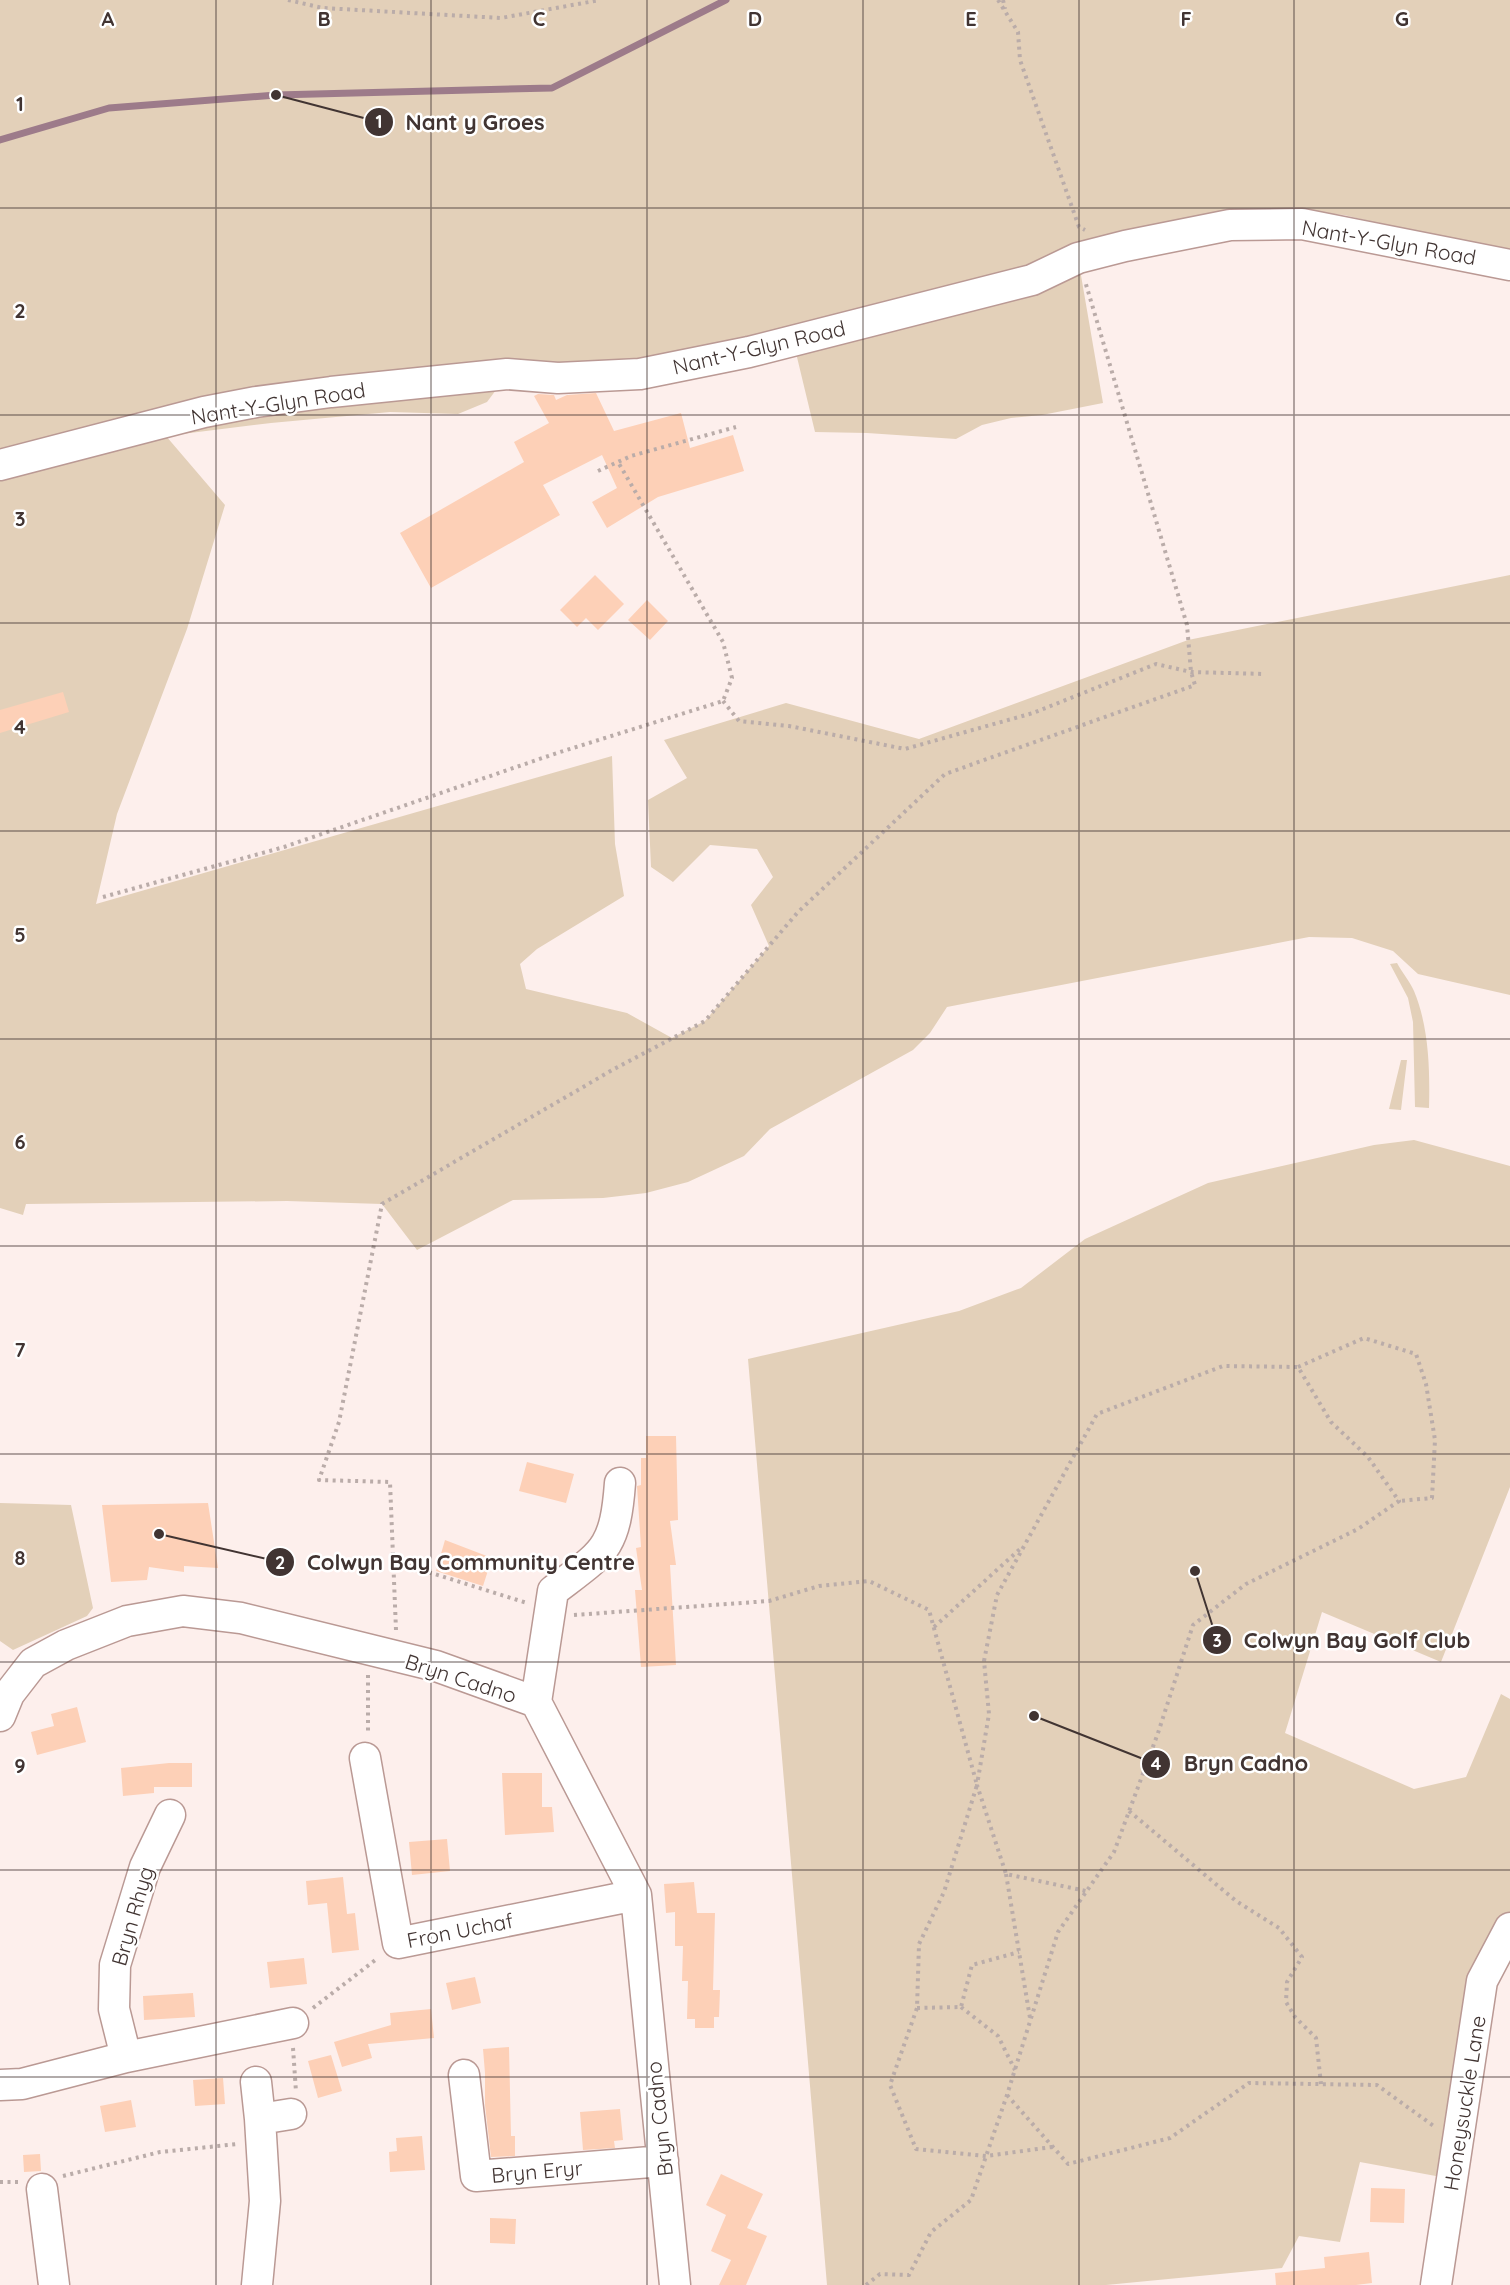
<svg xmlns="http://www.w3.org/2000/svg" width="1510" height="2285" viewBox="0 0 1510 2285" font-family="Quicksand,sans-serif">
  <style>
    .green { fill: #e3d0b9 }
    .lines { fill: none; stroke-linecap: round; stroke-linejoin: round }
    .stream { stroke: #9d7b8a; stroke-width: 7 }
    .building { fill: #fdd0b7 }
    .minor-casing { stroke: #ba9994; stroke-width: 33 }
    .path { stroke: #baaca9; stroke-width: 4; stroke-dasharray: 3 4.5; stroke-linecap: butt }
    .minor { stroke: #fff; stroke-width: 30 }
    .grid { fill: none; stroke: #413432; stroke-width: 1.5; stroke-opacity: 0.55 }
    .labels { text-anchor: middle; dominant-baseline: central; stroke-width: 5; stroke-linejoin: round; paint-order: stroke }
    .street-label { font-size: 21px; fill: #413432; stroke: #fff }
    .grid-label { font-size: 20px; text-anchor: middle; font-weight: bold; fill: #413432; stroke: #fff; stroke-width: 5; stroke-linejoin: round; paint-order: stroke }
    .leader { fill: none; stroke: #413432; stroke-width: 2 }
    .callout-dot { fill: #413432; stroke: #fff; stroke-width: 2 }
    .mark-label { font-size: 18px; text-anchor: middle; font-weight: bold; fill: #fff }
    .callout-label { font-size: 22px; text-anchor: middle; font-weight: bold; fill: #413432; stroke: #fff; stroke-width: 5; stroke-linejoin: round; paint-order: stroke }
  </style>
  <rect width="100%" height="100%" fill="#fdefec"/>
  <!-- green -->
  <path class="green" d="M 0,0 L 1510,0 L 1510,255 L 1344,215 L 1284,210 L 1078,258 L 1103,403 L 1042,415 L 1011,418 L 982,425 L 956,439 L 867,433 L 815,432 L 796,353 L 1027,271 L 888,309 L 605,369 L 602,360 L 586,369 L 187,402 L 110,420 L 0,455 Z
    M 502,382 L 487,402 L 458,414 L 390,412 L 271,423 L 166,436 L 225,505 L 187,629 L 117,814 L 96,904 L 612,756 L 615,844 L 624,896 L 537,949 L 520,964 L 526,989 L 627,1013 L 672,1038 L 705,1021 L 769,946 L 751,905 L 773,877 L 757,849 L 710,845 L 673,882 L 651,867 L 648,800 L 687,778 L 664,740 L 786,703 L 919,739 L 1188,640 L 1510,575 L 1510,995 L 1418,974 L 1393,951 L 1352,938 L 1309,937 L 947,1007 L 930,1033 L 913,1050 L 770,1129 L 744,1156 L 688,1182 L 646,1193 L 603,1198 L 513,1200 L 417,1250 L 382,1204 L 287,1201 L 26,1204 L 23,1215 L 0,1208 L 0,465 L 164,427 Z
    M 1397,963 C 1402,972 1410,982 1414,991 C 1429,1027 1430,1070 1429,1108 L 1415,1107 L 1413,1022 L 1408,998 L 1390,964 Z
    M 1401,1060 L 1407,1060 L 1401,1110 L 1389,1109 Z
    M 1414,1140 L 1510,1166 L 1510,1487 L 1441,1662 L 1322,1612 L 1285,1733 L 1414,1789 L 1466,1777 L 1501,1694 L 1510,1699 L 1510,1928 L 1482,1981 L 1452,2179 L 1360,2162 L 1340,2242 L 1299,2236 L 1282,2268 L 1106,2285 L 827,2285 L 748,1359 L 959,1311 L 1021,1288 L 1085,1239 L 1208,1183 L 1374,1145 Z
    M 0,1503 L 71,1505 L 93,1608 L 87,1616 L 13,1650 L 0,1641 Z"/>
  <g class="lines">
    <!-- stream -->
    <path class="stream" d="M 0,140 L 109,108 L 276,95 L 552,88 L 726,0"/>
  </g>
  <!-- building -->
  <path class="building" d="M 596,393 L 614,431 L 681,413 L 690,448 L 733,435 L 744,471 L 658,497 L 607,528 L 592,502 L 617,488 L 602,455 L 543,485 L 560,515 L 431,588 L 400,533 L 524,462 L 514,442 L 549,423 L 534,396 L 538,394 L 554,395 L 556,400 L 567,395 Z
    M 595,575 L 624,604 L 598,630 L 586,618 L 577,627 L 560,610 Z
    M 647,600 L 668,621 L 650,640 L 628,620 Z
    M 63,692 L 69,712 L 0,733 L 0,710 Z
    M 646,1436 L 676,1436 L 678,1520 L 670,1521 L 676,1565 L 670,1565 L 676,1665 L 641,1667 L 635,1590 L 642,1590 L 636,1548 L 641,1547 L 637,1486 L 641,1485 L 641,1458 L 646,1458 Z
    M 527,1462 L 574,1474 L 566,1503 L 519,1491 Z
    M 208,1503 L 218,1568 L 184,1566 L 184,1572 L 149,1567 L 147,1580 L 111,1582 L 102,1505 Z
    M 445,1540 L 492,1558 L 483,1586 L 436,1571 Z
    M 77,1707 L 86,1742 L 37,1755 L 31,1732 L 54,1726 L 51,1714 Z
    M 169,1763 L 192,1763 L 192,1787 L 154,1787 L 154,1793 L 123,1796 L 121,1768 Z
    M 502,1773 L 542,1773 L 542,1807 L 552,1807 L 554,1832 L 505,1835 Z
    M 447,1839 L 450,1871 L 412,1875 L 409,1842 Z
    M 343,1877 L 347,1914 L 355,1913 L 359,1950 L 332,1953 L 327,1903 L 308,1905 L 306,1881 Z
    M 694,1882 L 697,1913 L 715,1913 L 713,1990 L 720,1990 L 719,2017 L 714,2017 L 714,2028 L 695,2028 L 695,2019 L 687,2019 L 688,1981 L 682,1981 L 683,1946 L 675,1946 L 675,1912 L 666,1913 L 664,1884 Z
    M 304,1958 L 307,1984 L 270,1988 L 267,1962 Z
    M 475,1977 L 481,2003 L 452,2010 L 446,1983 Z
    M 193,1993 L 195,2017 L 144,2020 L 143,1996 Z
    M 431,2009 L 434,2038 L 368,2044 L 372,2058 L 342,2067 L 334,2042 L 391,2025 L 390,2013 Z
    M 509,2047 L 511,2136 L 515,2136 L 515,2156 L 491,2157 L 485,2105 L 485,2073 L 483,2049 Z
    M 331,2055 L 342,2091 L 318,2098 L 308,2061 Z
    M 223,2078 L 225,2104 L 195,2106 L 193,2080 Z
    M 131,2100 L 136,2127 L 105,2132 L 100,2106 Z
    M 620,2109 L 623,2140 L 614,2141 L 615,2148 L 583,2150 L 580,2112 Z
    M 422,2136 L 425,2170 L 390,2172 L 389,2152 L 397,2151 L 396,2138 Z
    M 40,2154 L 41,2171 L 24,2172 L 23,2155 Z
    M 721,2174 L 763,2194 L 747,2228 L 767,2236 L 746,2285 L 719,2285 L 731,2260 L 711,2251 L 726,2215 L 706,2205 Z
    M 1371,2188 L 1405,2189 L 1404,2223 L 1370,2222 Z
    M 490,2218 L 516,2219 L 515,2244 L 490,2243 Z
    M 1369,2252 L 1372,2283 L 1356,2285 L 1276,2285 L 1275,2273 L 1325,2268 L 1324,2257 Z"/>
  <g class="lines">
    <!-- minor casing -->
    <g class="minor-casing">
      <path id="minor" d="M 0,465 L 204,412 L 256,402 L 331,392 L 507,374 L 558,378 L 640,374 L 749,352 L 1032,280 L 1078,258 L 1125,246 L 1230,225 L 1302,224 L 1510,265
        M 536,1702 L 553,1591 C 604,1552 615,1550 620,1483
        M 0,1716 L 9,1694 L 33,1663 L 66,1645 L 127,1621 L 183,1611 L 241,1618 L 436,1666 L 536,1702 L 636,1895 L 675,2285
        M 365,1758 L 398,1943 L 636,1895
        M 126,2057 L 114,2009 L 115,1965 L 145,1867 L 170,1815
        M 464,2075 L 476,2176 L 663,2161
        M 256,2082 L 260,2119
        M 0,2085 L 22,2084 L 126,2057 L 293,2023
        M 42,2189 L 54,2285
        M 257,2285 L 265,2201 L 260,2119 L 291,2114
        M 1436,2285 L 1482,1981 L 1510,1928"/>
    </g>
    <!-- path -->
    <path class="path" d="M 288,0 L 323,8 L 501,18 L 600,0
      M 998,0 L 1018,32 L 1020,60 L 1079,227 L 1085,230
      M 1003,0 L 1005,9
      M 598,471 L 631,456 L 736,427
      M 723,701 L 739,721 L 789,726 L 905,749 L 1033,713 L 1156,664 L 1191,672 L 1265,674
      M 103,897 L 284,847 L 557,753 L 723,701 L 732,678 L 723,642 L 618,462
      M 1298,1367 L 1364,1338 L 1416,1354 L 1426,1384 L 1435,1440 L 1432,1498 L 1399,1501
      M 393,1561 L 527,1603
      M 574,1615 L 769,1601 L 819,1586 L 869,1581 L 929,1610 L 977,1785 L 944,1892 L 919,1944 L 917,2008 L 890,2085 L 916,2149 L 986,2156 L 1052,2147
      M 934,1627 L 1020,1549
      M 396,1630 L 390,1482 L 319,1480 L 339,1422 L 382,1204 L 614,1069 L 705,1021 L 798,912 L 945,774 L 1195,685 L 1191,672 L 1187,625 L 1085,281
      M 368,1675 L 368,1733
      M 1129,1811 L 1236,1901 L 1279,1928 L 1302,1957 L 1287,1982 L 1286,2002 L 1295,2017 L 1316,2038 L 1321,2084
      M 1006,1874 L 1030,2018
      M 961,2007 L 998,2036 L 1015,2070
      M 313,2008 L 378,1958
      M 917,2008 L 961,2007 L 972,1965 L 1019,1952
      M 293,2048 L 296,2092
      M 1007,2095 L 1068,2164 L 1170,2138 L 1249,2083 L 1377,2085 L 1435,2127
      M 63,2176 L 160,2152 L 238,2144
      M 0,2182 L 20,2182
      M 866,2285 L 880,2274 L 909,2275 L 931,2232 L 971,2200 L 1007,2095 L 1058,1932 L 1114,1852 L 1158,1733 L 1193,1625 L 1246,1584 L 1358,1529 L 1399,1501 L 1368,1457 L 1331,1422 L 1298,1367 L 1223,1366 L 1097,1414 L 997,1595 L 984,1661 L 989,1714 L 977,1785 L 1006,1874 L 1086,1891"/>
    <!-- minor -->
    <use href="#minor" class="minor"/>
  </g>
  <!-- grid -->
  <path class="grid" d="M 216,0 L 216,2285M 431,0 L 431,2285M 647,0 L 647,2285M 863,0 L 863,2285M 1079,0 L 1079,2285M 1294,0 L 1294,2285M 0,208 L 1510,208M 0,415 L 1510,415M 0,623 L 1510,623M 0,831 L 1510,831M 0,1039 L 1510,1039M 0,1246 L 1510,1246M 0,1454 L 1510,1454M 0,1662 L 1510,1662M 0,1870 L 1510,1870M 0,2077 L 1510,2077"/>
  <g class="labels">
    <!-- street labels -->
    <g class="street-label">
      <text transform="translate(1389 242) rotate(10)">Nant-Y-Glyn Road</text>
      <text transform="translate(759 347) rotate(-13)">Nant-Y-Glyn Road</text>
      <text transform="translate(278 403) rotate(-9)">Nant-Y-Glyn Road</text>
      <text transform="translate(461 1678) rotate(18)">Bryn Cadno</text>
      <text transform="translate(132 1916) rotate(-74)">Bryn Rhyg</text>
      <text transform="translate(460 1930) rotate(-11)">Fron Uchaf</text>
      <text transform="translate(1464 2103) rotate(-81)">Honeysuckle Lane</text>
      <text transform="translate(659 2119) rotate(-96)">Bryn Cadno</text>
      <text transform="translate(537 2171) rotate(-5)">Bryn Eryr</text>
    </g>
  </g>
  <g class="grid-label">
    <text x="108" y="26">A</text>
    <text x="324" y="26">B</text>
    <text x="539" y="26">C</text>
    <text x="755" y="26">D</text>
    <text x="971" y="26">E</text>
    <text x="1186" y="26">F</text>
    <text x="1402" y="26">G</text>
    <text x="20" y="111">1</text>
    <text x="20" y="318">2</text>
    <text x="20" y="526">3</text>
    <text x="20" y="734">4</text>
    <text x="20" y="942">5</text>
    <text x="20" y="1149">6</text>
    <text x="20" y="1357">7</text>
    <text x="20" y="1565">8</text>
    <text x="20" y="1773">9</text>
  </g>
  <!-- callouts -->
  <path class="leader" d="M276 95L379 122M159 1534L280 1562M1195 1571L1217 1640M1034 1716L1156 1764"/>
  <g class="callout-dot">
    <circle cx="276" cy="95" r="6"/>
    <circle cx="159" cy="1534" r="6"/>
    <circle cx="1195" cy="1571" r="6"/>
    <circle cx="1034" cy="1716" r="6"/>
    <circle cx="379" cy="122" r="15"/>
    <circle cx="280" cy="1562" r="15"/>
    <circle cx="1217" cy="1640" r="15"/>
    <circle cx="1156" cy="1764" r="15"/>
  </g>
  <g class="mark-label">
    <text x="379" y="128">1</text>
    <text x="280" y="1569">2</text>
    <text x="1217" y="1647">3</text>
    <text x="1156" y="1770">4</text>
  </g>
  <g class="callout-label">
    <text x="475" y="130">Nant y Groes</text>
    <text x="471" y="1570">Colwyn Bay Community Centre</text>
    <text x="1357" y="1648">Colwyn Bay Golf Club</text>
    <text x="1246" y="1771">Bryn Cadno</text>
  </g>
</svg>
